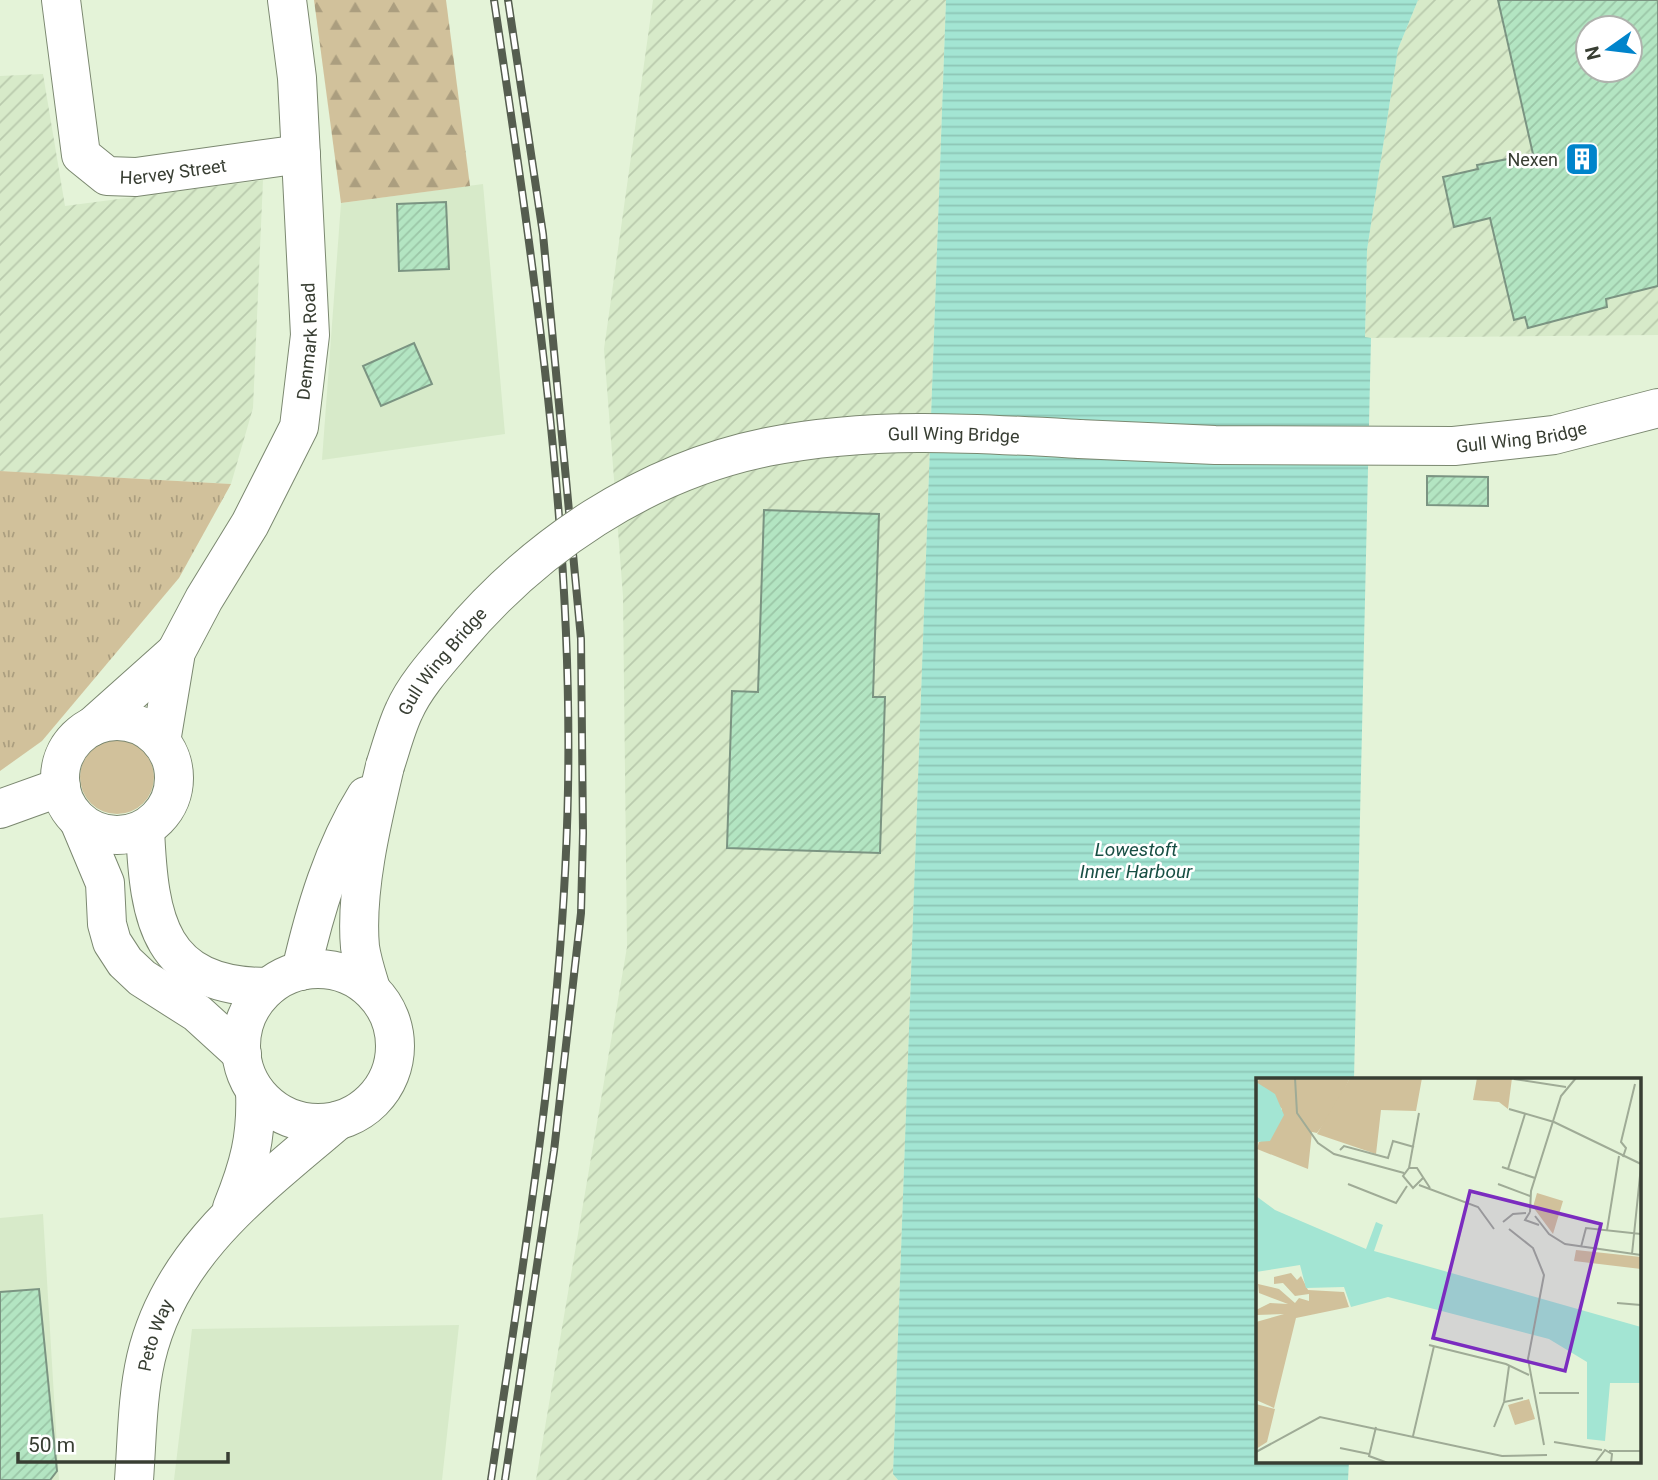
<svg xmlns="http://www.w3.org/2000/svg" width="1658" height="1480" viewBox="0 0 1658 1480" font-family="Roboto,sans-serif">
  <style>
    .built { fill: #d7eac9 }
    .industrial { fill: url(#industrial-furrows); fill-rule: evenodd }
    .grass { fill: #d1c19b }
    .forest { fill: url(#forest-firs) }
    .park { fill: url(#park-tufts) }
    .water { fill: url(#water-rules) }
    .building { fill: url(#building-hatch); stroke: #7b9482; stroke-width: 2; fill-rule: evenodd }
    .lines { fill: none; stroke-linecap: round; stroke-linejoin: round }
    .minor-casing { stroke: #7b8870; stroke-width: 40 }
    .highway-casing { stroke: #7b8870; stroke-width: 40 }
    .minor { stroke: #fff; stroke-width: 38 }
    .highway { stroke: #fff; stroke-width: 38 }
    .rail-casing { stroke: #555d4f; stroke-width: 8 }
    .rail { stroke: #fff; stroke-width: 5; stroke-dasharray: 16; stroke-linecap: butt }
    .highway-bridge-casing { stroke: #7b8870; stroke-width: 40; stroke-linecap: butt }
    .highway-bridge { stroke: #fff; stroke-width: 38 }
    .labels { text-anchor: middle; dominant-baseline: central; stroke-width: 5; stroke-linejoin: round; paint-order: stroke }
    .poi-label { font-size: 18px; fill: #383e33; stroke: #fff; text-anchor: end }
    .street-label { font-size: 18px; fill: #383e33; stroke: #fff }
    .water-label { font-size: 19px; font-style: italic; fill: #184f44; stroke: #fff }
    .inset-road { fill: none; stroke: #9fab96; stroke-width: 2 }
    .view { fill: #7b2cbf; fill-opacity: 0.15; stroke: #7b2cbf; stroke-width: 3.5 }
    .inset-edge { fill: none; stroke: #383e33; stroke-width: 3.5 }
  </style>
  <defs>
    <pattern id="industrial-furrows" width="10" height="10" patternUnits="userSpaceOnUse" patternTransform="scale(1.75)"><rect width="10" height="10" fill="#d7eac9"/><path d="M-1 1l2-2M0 10L10 0M9 11l2-2" fill="none" stroke="#b9caad"/></pattern>
    <pattern id="forest-firs" width="22" height="20" patternUnits="userSpaceOnUse" patternTransform="scale(1.75)"><rect width="22" height="20" fill="#d1c19b"/><path d="M5 1l3.5 6h-7zM16 11l3.5 6h-7z" fill="#ab9e7f"/></pattern>
    <pattern id="park-tufts" width="24" height="20" patternUnits="userSpaceOnUse" patternTransform="scale(1.75)"><rect width="24" height="20" fill="#d1c19b"/><path d="M3 7l-1-3M5 7V3M7 7l1-3M15 17l-1-3M17 17v-4M19 17l1-3" fill="none" stroke="#ab9e7f"/></pattern>
    <pattern id="water-rules" width="6" height="5" patternUnits="userSpaceOnUse" patternTransform="scale(1.75)"><rect width="6" height="5" fill="#a3e5d3"/><path d="M0 2.5h6" fill="none" stroke="#8dc6b6"/></pattern>
    <pattern id="building-hatch" width="6" height="6" patternUnits="userSpaceOnUse" patternTransform="scale(1.75)"><rect width="6" height="6" fill="#b3e5c2"/><path d="M-1 1l2-2M0 6l6-6M5 7l2-2" fill="none" stroke="#9bc6a7"/></pattern>
  </defs>
  <rect width="100%" height="100%" fill="#e4f3d8"/>
  <!-- built -->
  <path class="built" d="M 483,184 L 505,434 L 322,460 L 341,203 Z
    M 43,1214 L 59,1480 L 0,1480 L 0,1218 Z
    M 459,1325 L 442,1480 L 174,1480 L 192,1329 Z"/>
  <!-- industrial -->
  <path class="industrial" d="M 653,0 L 946,0 L 893,1474 L 898,1480 L 536,1480 L 627,947 L 623,596 L 604,349 Z
    M 1418,0 L 1658,0 L 1658,335 L 1365,338 L 1367,250 L 1398,49 ZM 1588,28 L 1630,28 L 1630,70 L 1588,70 Z
    M 43,74 L 65,206 L 263,180 L 253,408 L 231,484 L 0,471 L 0,76 Z"/>
  <!-- grass -->
  <path class="grass" d="M80 777a37 37 0 1 1 74 0a37 37 0 1 1-74 0Z"/>
  <!-- forest -->
  <path class="forest" d="M 314,0 L 446,0 L 470,186 L 341,203 Z"/>
  <!-- park -->
  <path class="park" d="M 0,471 L 231,484 L 179,578 L 42,741 L 0,771 Z"/>
  <!-- water -->
  <path class="water" d="M 946,0 L 1418,0 L 1398,49 L 1367,250 L 1365,337 L 1371,338 L 1354,1079 L 1257,1079 L 1257,1461 L 1349,1461 L 1348,1480 L 898,1480 L 893,1474 Z"/>
  <!-- building -->
  <path class="building" d="M 1498,0 L 1658,0 L 1658,286 L 1606,299 L 1607,307 L 1528,328 L 1525,317 L 1514,320 L 1490,218 L 1454,227 L 1443,177 L 1478,169 L 1477,165 L 1533,154 ZM 1588,28 L 1630,28 L 1630,70 L 1588,70 Z
    M 446,202 L 449,269 L 399,271 L 397,204 Z
    M 414,343 L 432,384 L 381,406 L 363,366 Z
    M 1427,476 L 1488,477 L 1488,506 L 1427,505 Z
    M 764,510 L 879,514 L 873,697 L 885,697 L 880,853 L 727,848 L 732,691 L 758,692 Z
    M 39,1289 L 57,1471 L 50,1480 L 0,1480 L 0,1292 Z"/>
  <g class="lines">
    <!-- minor casing -->
    <g class="minor-casing">
      <g id="minor">
        <path id="s1" d="M 61,0 L 81,155 L 107,176 L 136,177 L 301,154"/>
        <circle cx="117" cy="778" r="57"/>
        <path d="M 92,727 L 176,652"/>
        <path id="s2" d="M 161,742 L 176,652 L 204,599 L 250,524 L 299,427 L 310,335 L 297,78 L 287,0"/>
        <path d="M 0,809 L 61,787"/>
        <path d="M 79,821 L 105,883 L 107,924 L 112,942 L 125,962 L 142,978 L 197,1013 L 242,1054"/>
        <path d="M 145,829 C 149,920 159,987 268,987"/>
      </g>
    </g>
    <!-- highway casing -->
    <g class="highway-casing">
      <g id="highway">
        <path id="s3" d="M 1079,439 L 1215,445 L 1454,446 L 1554,435 L 1658,408"/>
        <circle cx="318" cy="1046" r="77"/>
        <path d="M 301,971 C 315,910 333,849 366,796"/>
        <path d="M 371,989 C 367,976 362,961 360,947 C 355,891 372,821 385,766"/>
        <path d="M 232,1208 C 249,1166 257,1137 255,1091"/>
        <path id="s4" d="M 134,1480 C 137,1440 137,1397 146,1358 C 171,1251 258,1189 337,1121"/>
      </g>
    </g>
    <!-- minor -->
    <use href="#minor" class="minor"/>
    <!-- highway -->
    <use href="#highway" class="highway"/>
    <!-- rail casing -->
    <g class="rail-casing">
      <path id="rail" d="M 491,1480 C 525,1251 564,1020 568,789 C 573,525 533,261 494,0
        M 505,1480 L 554,1151 L 581,913 L 583,833 L 581,639 L 543,234 L 508,0"/>
    </g>
    <!-- rail -->
    <use href="#rail" class="rail"/>
    <!-- highway-bridge casing -->
    <g class="highway-bridge-casing">
      <g id="highway-bridge">
        <path id="s5" d="M 385,766 C 391,748 396,728 404,711 C 415,686 436,663 454,642 C 534,546 644,472 767,447 C 870,426 976,433 1079,439"/>
      </g>
    </g>
    <!-- highway-bridge -->
    <use href="#highway-bridge" class="highway-bridge"/>
  </g>
  <!-- icons -->
  <defs>
    <g id="building-square" transform="scale(1.75)"><rect x="-9" y="-9" width="18" height="18" rx="4" fill="#0084cb" stroke="#fff"/><path d="M-4-6H4V6H1V3H-1V6H-4ZM-2.5-4.3h1.7v1.8h-1.7ZM.8-4.3h1.7v1.8H.8ZM-2.5-1h1.7V.8h-1.7ZM.8-1h1.7V.8H.8Z" fill="#fff"/></g>
  </defs>
  <g fill-rule="evenodd">
    <use href="#building-square" x="1582" y="159"/>
  </g>
  <g class="labels">
    <!-- poi labels -->
    <g class="poi-label">
      <text x="1558" y="159">Nexen</text>
    </g>
    <!-- street labels -->
    <g class="street-label">
      <text stroke="none"><textPath href="#s1" startOffset="256">Hervey Street</textPath></text>
      <text stroke="none"><textPath href="#s2" startOffset="434">Denmark Road</textPath></text>
      <text stroke="none"><textPath href="#s5" startOffset="707">Gull Wing Bridge</textPath></text>
      <text stroke="none"><textPath href="#s3" startOffset="443">Gull Wing Bridge</textPath></text>
      <text stroke="none"><textPath href="#s5" startOffset="121">Gull Wing Bridge</textPath></text>
      <text stroke="none"><textPath href="#s4" startOffset="147">Peto Way</textPath></text>
    </g>
    <!-- water labels -->
    <g class="water-label">
      <text x="1136" y="849">Lowestoft<tspan x="1136" dy="22">Inner Harbour</tspan></text>
    </g>
  </g>
  <!-- overview -->
  <g transform="translate(1256 1078)">
    <rect width="385" height="385" fill="#e4f3d8"/>
    <path d="M 221,0 L 256,0 L 252,31 L 243,24 L 217,22 ZM 35,195 L 41,202 L 45,198 L 52,212 L 88,214 L 93,229 L 40,240 L 18,330 L 0,322 L 0,244 L 28,236 L 0,237 L 0,232 L 14,225 L 32,226 L 3,215 L 2,206 L 23,211 L 39,225 L 43,220 L 53,223 L 53,216 L 39,218 L 27,205 L 18,206 L 18,199 ZM 273,321 L 279,341 L 259,347 L 252,327 Z" fill="#d1c19b"/>
    <path d="M 6,0 L 94,0 L 76,35 L 61,55 L 56,54 L 52,91 L 1,71 L 3,64 L 16,58 L 26,31 L 0,4 ZM 320,172 L 385,179 L 385,191 L 318,183 Z" fill="#d1c19b"/>
    <path d="M 94,0 L 166,0 L 160,33 L 125,32 L 120,76 L 61,56 ZM 281,115 L 307,123 L 297,156 L 277,129 ZM 0,326 L 19,331 L 11,364 L 0,371 Z" fill="#d1c19b"/>
    <path d="M 0,4 L 19,16 L 28,37 L 14,63 L 0,64 ZM 0,118 L 19,132 L 110,171 L 120,144 L 127,147 L 118,173 L 385,249 L 385,305 L 354,305 L 349,363 L 331,361 L 331,284 L 293,261 L 132,219 L 95,229 L 88,209 L 50,210 L 44,187 L 0,194 Z" fill="#a3e5d3"/>
    <path class="inset-road" d="M 39,0 L 41,35 L 62,65 L 78,76 L 148,95M 258,1 L 310,9M 253,31 L 298,44 L 385,86M 84,72 L 88,68 L 132,80 L 137,63 L 158,69M 367,79 L 370,70 L 365,64 L 379,6M 246,89 L 279,100M 153,90 L 163,35M 252,91 L 269,36M 167,100 L 157,110 L 147,98 L 153,90 L 161,90 L 174,110M 92,106 L 140,125 L 151,108M 242,106 L 274,118M 163,107 L 222,129 L 238,151M 274,134 L 275,113 L 305,18 L 320,0M 274,134 L 269,142 L 283,147M 279,138 L 293,156 L 309,166 L 385,177M 247,144 L 257,136 L 270,135M 253,151 L 277,170 L 288,197 L 272,281 L 288,367M 351,152 L 363,78M 325,169 L 330,150 L 385,156M 376,176 L 385,88M 361,225 L 385,227M 173,267 L 250,286 L 273,297M 283,315 L 323,315M 248,324 L 253,288M 120,349 L 113,378 L 132,385M 238,349 L 248,324 L 267,320M 157,358 L 178,268M 298,364 L 346,372M 84,370 L 113,376M 353,373 L 385,373M 0,374 L 64,339 L 246,378 L 291,377M 339,385 L 349,372 L 356,376 L 355,385"/>
    <path class="view" d="M 214,113 L 345,146 L 309,293 L 177,260 Z"/>
    <rect width="385" height="385" class="inset-edge"/>
  </g>
  <!-- north arrow -->
  <g transform="translate(1609 49) rotate(256)"><circle r="33" fill="#ffffff" stroke="#afb2ad" stroke-width="2"/>
  <path d="M0-5L12 26L0 18L-12 26Z" fill="#0084cb"/>
  <text y="-10" font-size="19" font-weight="bold" text-anchor="middle" fill="#383e33">N</text>
  </g>
  <!-- scale -->
  <path d="M18 1452v10h210v-10" fill="none" stroke="#383e33" stroke-width="3.5"/>
  <text x="28" y="1452" font-size="21" fill="#383e33" stroke="#ffffff" stroke-width="5" paint-order="stroke">50 m</text>
</svg>
